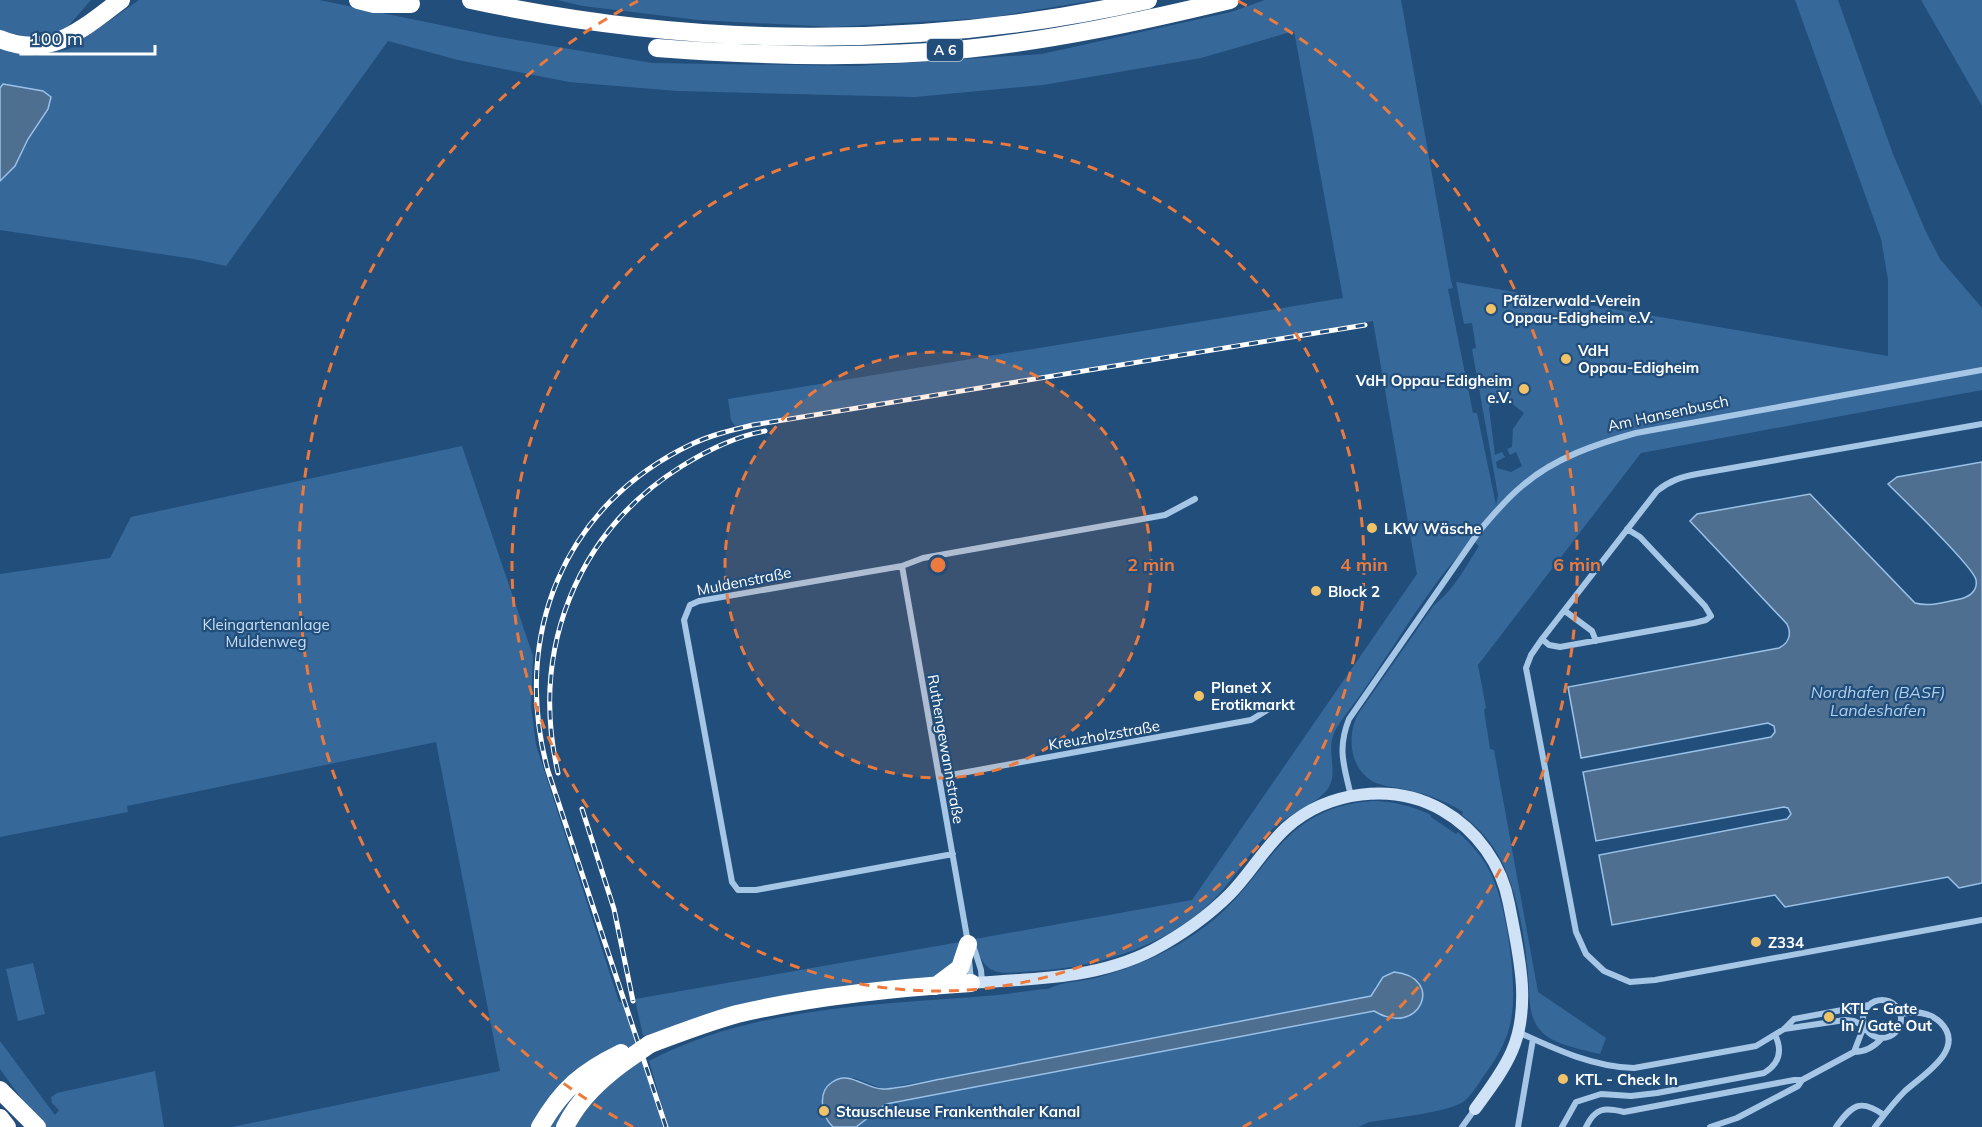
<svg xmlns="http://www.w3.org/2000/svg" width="1982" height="1127" viewBox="0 0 1982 1127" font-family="Mulish,sans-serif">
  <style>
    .green { fill: #36689a; fill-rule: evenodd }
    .water { fill: #4e6f90; stroke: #9ac1e7; stroke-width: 1.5 }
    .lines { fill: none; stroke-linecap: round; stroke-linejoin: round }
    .street { stroke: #a6c6e6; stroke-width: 6 }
    .secondary { stroke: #d0e2f5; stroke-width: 12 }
    .highway { stroke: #fff; stroke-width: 18 }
    .rail-casing { stroke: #fff; stroke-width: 5 }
    .rail { stroke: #224e7c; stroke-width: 3; stroke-dasharray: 9; stroke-linecap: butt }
    .highway-bridge { stroke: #fff; stroke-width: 18 }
    .ring { fill: none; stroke: #ed7a3d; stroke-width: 3; stroke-dasharray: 10 8 }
    .poi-dot { fill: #f1c368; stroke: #224e7c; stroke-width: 2 }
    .labels { text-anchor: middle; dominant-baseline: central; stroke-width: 4.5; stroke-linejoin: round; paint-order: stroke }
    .shield { fill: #224e7c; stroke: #bdcad8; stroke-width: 1.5 }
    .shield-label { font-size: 14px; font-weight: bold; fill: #fff }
    .poi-label { font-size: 15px; font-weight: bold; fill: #fff; stroke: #224e7c; text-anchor: start }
    .street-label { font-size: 15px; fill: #fff; stroke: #224e7c }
    .park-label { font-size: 15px; fill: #c9dff5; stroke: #224e7c }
    .water-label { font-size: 16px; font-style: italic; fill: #b1d0ed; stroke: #224e7c }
    .centre { fill: #ed7a3d; stroke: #224e7c; stroke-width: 3 }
    .ring-label { font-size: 18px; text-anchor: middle; font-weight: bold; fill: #ed7a3d; stroke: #224e7c; stroke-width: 4.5; stroke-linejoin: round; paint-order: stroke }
  </style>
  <rect width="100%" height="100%" fill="#224e7c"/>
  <!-- green -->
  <path class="green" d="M 0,0 L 91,0 L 64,31 L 34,38 L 0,31 Z
    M 139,0 L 319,0 L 494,36 L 652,63 L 858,66 L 1042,54 L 1231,12 L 1265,0 L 1401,0 L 1451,281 L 1453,288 L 1448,289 L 1473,413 L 1477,413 L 1496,505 L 1498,495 L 1472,349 L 1476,348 L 1472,323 L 1464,324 L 1456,282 L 1888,356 L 1888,279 L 1881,239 L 1795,0 L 1838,0 L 1893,154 L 1926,232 L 1940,259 L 1982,308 L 1982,390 L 1641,453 L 1478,665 L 1486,708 L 1484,710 L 1490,749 L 1494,750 L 1538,992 L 1606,1038 L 1600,1054 C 1584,1050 1551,1044 1541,1031 C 1527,1016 1530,994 1528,974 C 1524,931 1516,875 1488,840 C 1481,831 1471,822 1462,815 L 1463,812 C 1446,801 1427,794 1407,790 C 1397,787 1386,787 1376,783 C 1350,771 1346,737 1358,714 L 1434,605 C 1454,590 1466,566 1479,546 L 1471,539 C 1461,553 1450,565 1440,578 C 1413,614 1389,654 1363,691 C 1356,702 1336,725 1333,736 C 1327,754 1339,774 1327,790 C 1314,806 1291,813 1275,827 C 1254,845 1239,872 1220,893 C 1173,944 1102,967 1036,971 C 1001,973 983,980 975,939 L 1192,900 L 1417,574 L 1373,321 L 735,426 L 731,420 L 728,399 L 1343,298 L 1294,31 L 1201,58 L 1043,85 L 915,97 L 677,91 L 569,82 L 458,60 L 388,41 L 226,266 L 194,259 L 0,230 L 0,181 L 15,166 L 28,139 L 3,84 L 0,88 L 0,48 L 36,56 L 69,49 ZM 1499,394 L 1524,413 L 1513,429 L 1512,447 L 1507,449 L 1510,455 L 1516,452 L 1522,466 L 1511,472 L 1497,468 L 1496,462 L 1505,457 L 1502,452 L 1495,455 L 1489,407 Z
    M 557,0 L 1096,0 L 987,18 L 833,27 L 698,20 L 583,6 Z
    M 1921,0 L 1982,0 L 1982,106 Z
    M 462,446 L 533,656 L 531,706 L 536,745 L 619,1002 L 623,1002 L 663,1127 L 232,1127 L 500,1071 L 436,742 L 127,806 L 128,812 L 0,837 L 0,574 L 110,558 L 131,517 Z
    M 1372,801 C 1393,801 1412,806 1431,815 L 1431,817 L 1456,834 L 1458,832 C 1472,845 1484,858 1492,876 C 1507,909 1518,984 1511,1020 C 1508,1040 1495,1061 1483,1077 C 1477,1086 1471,1096 1463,1102 C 1449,1112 1388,1119 1369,1122 L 1358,1127 L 856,1127 L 886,1104 L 1375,1011 L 1394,1019 L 1403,1019 L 1376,985 L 1372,996 L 937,1079 L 883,1089 L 855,1078 L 831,1082 C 818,1099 824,1108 831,1126 L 833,1127 L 668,1127 L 649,1061 C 757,1005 879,1005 998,995 C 1014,993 1031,990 1048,989 C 1063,981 1080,982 1096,978 C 1135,967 1171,952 1203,928 C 1270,880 1276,808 1372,801 Z
    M 960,942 L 961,954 L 941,976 L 664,1030 L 643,1036 L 635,999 Z
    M 33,963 L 45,1014 L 18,1021 L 6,969 Z
    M 0,1041 L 55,1115 L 59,1110 L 52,1103 L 51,1097 L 57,1093 L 155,1071 L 164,1127 L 46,1127 L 34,1116 L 0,1069 Z"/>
  <!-- water -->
  <path class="water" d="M 3,84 L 43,91 L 51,97 L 48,109 L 28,139 L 15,166 L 0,181 L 0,88 Z
    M 1982,462 L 1982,883 L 1959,888 L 1948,877 L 1785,907 L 1775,895 L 1612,925 L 1599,855 L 1787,819 L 1791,814 L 1788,808 L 1784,807 L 1596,841 L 1583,772 L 1771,737 L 1775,732 L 1774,726 L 1768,723 L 1581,758 L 1568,687 L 1779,648 C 1789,643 1792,634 1787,624 L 1690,521 L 1697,514 L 1810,494 L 1915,603 C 1930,607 1945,602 1960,599 C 1969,597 1978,591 1976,580 C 1974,567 1903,499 1888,484 L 1897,477 Z
    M 1394,972 C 1446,977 1420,1039 1374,1011 L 886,1104 L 856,1127 L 833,1127 C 822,1117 817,1093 831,1083 C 849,1069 865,1089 883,1089 C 900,1089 928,1081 946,1078 C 1088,1051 1230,1023 1371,996 L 1383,977 Z"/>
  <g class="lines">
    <!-- street -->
    <path class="street" d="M 1982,424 L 1697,474 C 1681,477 1669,481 1657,491 L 1542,639 L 1531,655 L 1526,668 L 1576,932 L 1586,954 L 1604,971 L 1630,982 L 1655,980 L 1982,920
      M 902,566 L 968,943
      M 1565,611 L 1592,631 L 1596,641
      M 1542,639 L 1549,645 L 1560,647 L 1694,623 L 1706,620 L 1711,616 L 1705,606 L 1640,537 L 1627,529
      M 940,777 L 1251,720 L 1269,709
      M 1351,796 C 1344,766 1337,749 1349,719 L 1480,530 C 1493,515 1506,499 1522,486 C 1554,458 1596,444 1636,433 L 1982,370
      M 953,854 L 756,890 L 738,890 L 732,882 L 684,620 L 690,605 L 699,601 L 902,566 L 923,558 L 1165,515 L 1195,499
      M 973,945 L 981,970 L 982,982
      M 969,959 L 971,982
      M1863 1019a19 19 0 1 1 38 0a19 19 0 1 1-38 0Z
      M 1784,1029 L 1845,1020 L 1854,1021 L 1864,1026 L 1854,1052
      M 1518,1032 C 1555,1049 1593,1067 1634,1068 L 1756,1046 L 1784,1029 L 1794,1019 L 1869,1005
      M 1462,1127 L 1475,1109
      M 1518,1127 L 1533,1039
      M 1562,1127 L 1576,1102 L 1601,1094 L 1631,1096 L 1657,1093 L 1764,1073 C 1779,1064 1783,1051 1775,1035
      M 1586,1127 C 1595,1108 1604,1107 1624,1112 L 1794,1080 L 1802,1080
      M 1710,1127 L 1737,1118 L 1798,1086 L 1802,1080 L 1854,1052 C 1865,1052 1875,1046 1882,1038
      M 1836,1127 C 1852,1105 1860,1098 1884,1115
      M 1875,1127 C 1884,1115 1894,1102 1905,1091 C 1921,1076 1968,1049 1940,1022 C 1929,1012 1914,1011 1901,1014"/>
    <!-- secondary -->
    <path class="secondary" d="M 971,983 C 1032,979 1097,979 1153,950 C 1181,935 1207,917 1230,894 C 1250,874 1264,848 1286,828 C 1327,791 1393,782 1442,810 C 1477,830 1502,865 1509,904 C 1518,951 1532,1005 1512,1051 C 1503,1072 1488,1091 1475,1109"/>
    <!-- highway -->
    <path class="highway" d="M 358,0 L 374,4 L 411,4
      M 471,0 C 693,48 926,50 1148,0
      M 0,39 C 51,60 83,28 121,0
      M 657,48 C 760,56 863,59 966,49 C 1055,40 1143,21 1230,0
      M 936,986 L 960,968 L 968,944
      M 650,1044 C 679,1033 708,1022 737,1014 C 813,996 893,988 971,983
      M 0,1090 L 37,1127
      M 0,1118 L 7,1127
      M 540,1127 C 562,1089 582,1072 621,1053
      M 565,1127 C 579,1099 600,1080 624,1062"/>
    <!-- rail casing -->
    <g class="rail-casing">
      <path id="rail" d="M 558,773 C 530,651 575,533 682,466 C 706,451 737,436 765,431
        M 582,809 L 614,909 L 633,1001
        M 666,1127 L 548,771 C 511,636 563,505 692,444 C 711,435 732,430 753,425 L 1365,325"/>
    </g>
    <!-- rail -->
    <use href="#rail" class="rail"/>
    <!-- highway-bridge -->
    <path class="highway-bridge" d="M 624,1062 L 650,1044"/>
  </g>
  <!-- distance rings -->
  <circle cx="938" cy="565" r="213" fill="#ed7a3d" fill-opacity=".12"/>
  <g class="ring">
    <circle cx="938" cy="565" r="213"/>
    <circle cx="938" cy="565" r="426"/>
    <path d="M633 1127A639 639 0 0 1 638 1M1238 1A639 639 0 0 1 1243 1127"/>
  </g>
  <!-- markers -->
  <g class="poi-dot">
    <circle cx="1491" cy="309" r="6"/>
    <circle cx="1566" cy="359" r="6"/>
    <circle cx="1524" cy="389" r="6"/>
    <circle cx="1372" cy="528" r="6"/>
    <circle cx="1316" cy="591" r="6"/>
    <circle cx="1199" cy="696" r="6"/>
    <circle cx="1756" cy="942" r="6"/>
    <circle cx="1829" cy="1017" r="6"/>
    <circle cx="1563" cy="1079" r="6"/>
    <circle cx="824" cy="1111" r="6"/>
  </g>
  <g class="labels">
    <!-- shield labels -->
    <rect class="shield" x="927" y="39" width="36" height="22" rx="4.5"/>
    <g class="shield-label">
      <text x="945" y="50">A 6</text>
    </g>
    <!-- poi labels -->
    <g class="poi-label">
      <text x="1503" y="300">Pfälzerwald-Verein<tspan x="1503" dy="17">Oppau-Edigheim e.V.</tspan></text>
      <text x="1578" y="350">VdH<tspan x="1578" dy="17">Oppau-Edigheim</tspan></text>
      <text x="1512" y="380" text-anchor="end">VdH Oppau-Edigheim<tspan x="1512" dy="17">e.V.</tspan></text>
      <text x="1384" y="528">LKW Wäsche</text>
      <text x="1328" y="591">Block 2</text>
      <text x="1211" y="687">Planet X<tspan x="1211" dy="17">Erotikmarkt</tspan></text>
      <text x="1768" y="942">Z334</text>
      <text x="1841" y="1008">KTL - Gate<tspan x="1841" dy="17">In / Gate Out</tspan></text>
      <text x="1575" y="1079">KTL - Check In</text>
      <text x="836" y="1111">Stauschleuse Frankenthaler Kanal</text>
    </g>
    <!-- street labels -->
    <g class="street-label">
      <text transform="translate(1668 413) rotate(-12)">Am Hansenbusch</text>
      <text transform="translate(744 581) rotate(-11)">Muldenstraße</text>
      <text transform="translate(1104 735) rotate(-10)">Kreuzholzstraße</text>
      <text transform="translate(946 749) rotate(80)">Ruthengewannstraße</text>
    </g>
    <!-- park labels -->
    <g class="park-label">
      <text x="266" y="624">Kleingartenanlage<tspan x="266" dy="17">Muldenweg</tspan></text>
    </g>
    <!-- water labels -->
    <g class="water-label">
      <text x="1878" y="692">Nordhafen (BASF)<tspan x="1878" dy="18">Landeshafen</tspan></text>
    </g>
  </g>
  <circle cx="938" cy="565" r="9" class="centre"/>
  <g class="ring-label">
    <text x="1151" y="571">2 min</text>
    <text x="1364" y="571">4 min</text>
    <text x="1577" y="571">6 min</text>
  </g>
  <!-- scale -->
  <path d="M21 45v9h134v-9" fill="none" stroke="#ffffff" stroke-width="3"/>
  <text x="30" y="45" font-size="18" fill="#ffffff" stroke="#224e7c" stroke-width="4.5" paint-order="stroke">100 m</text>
</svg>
